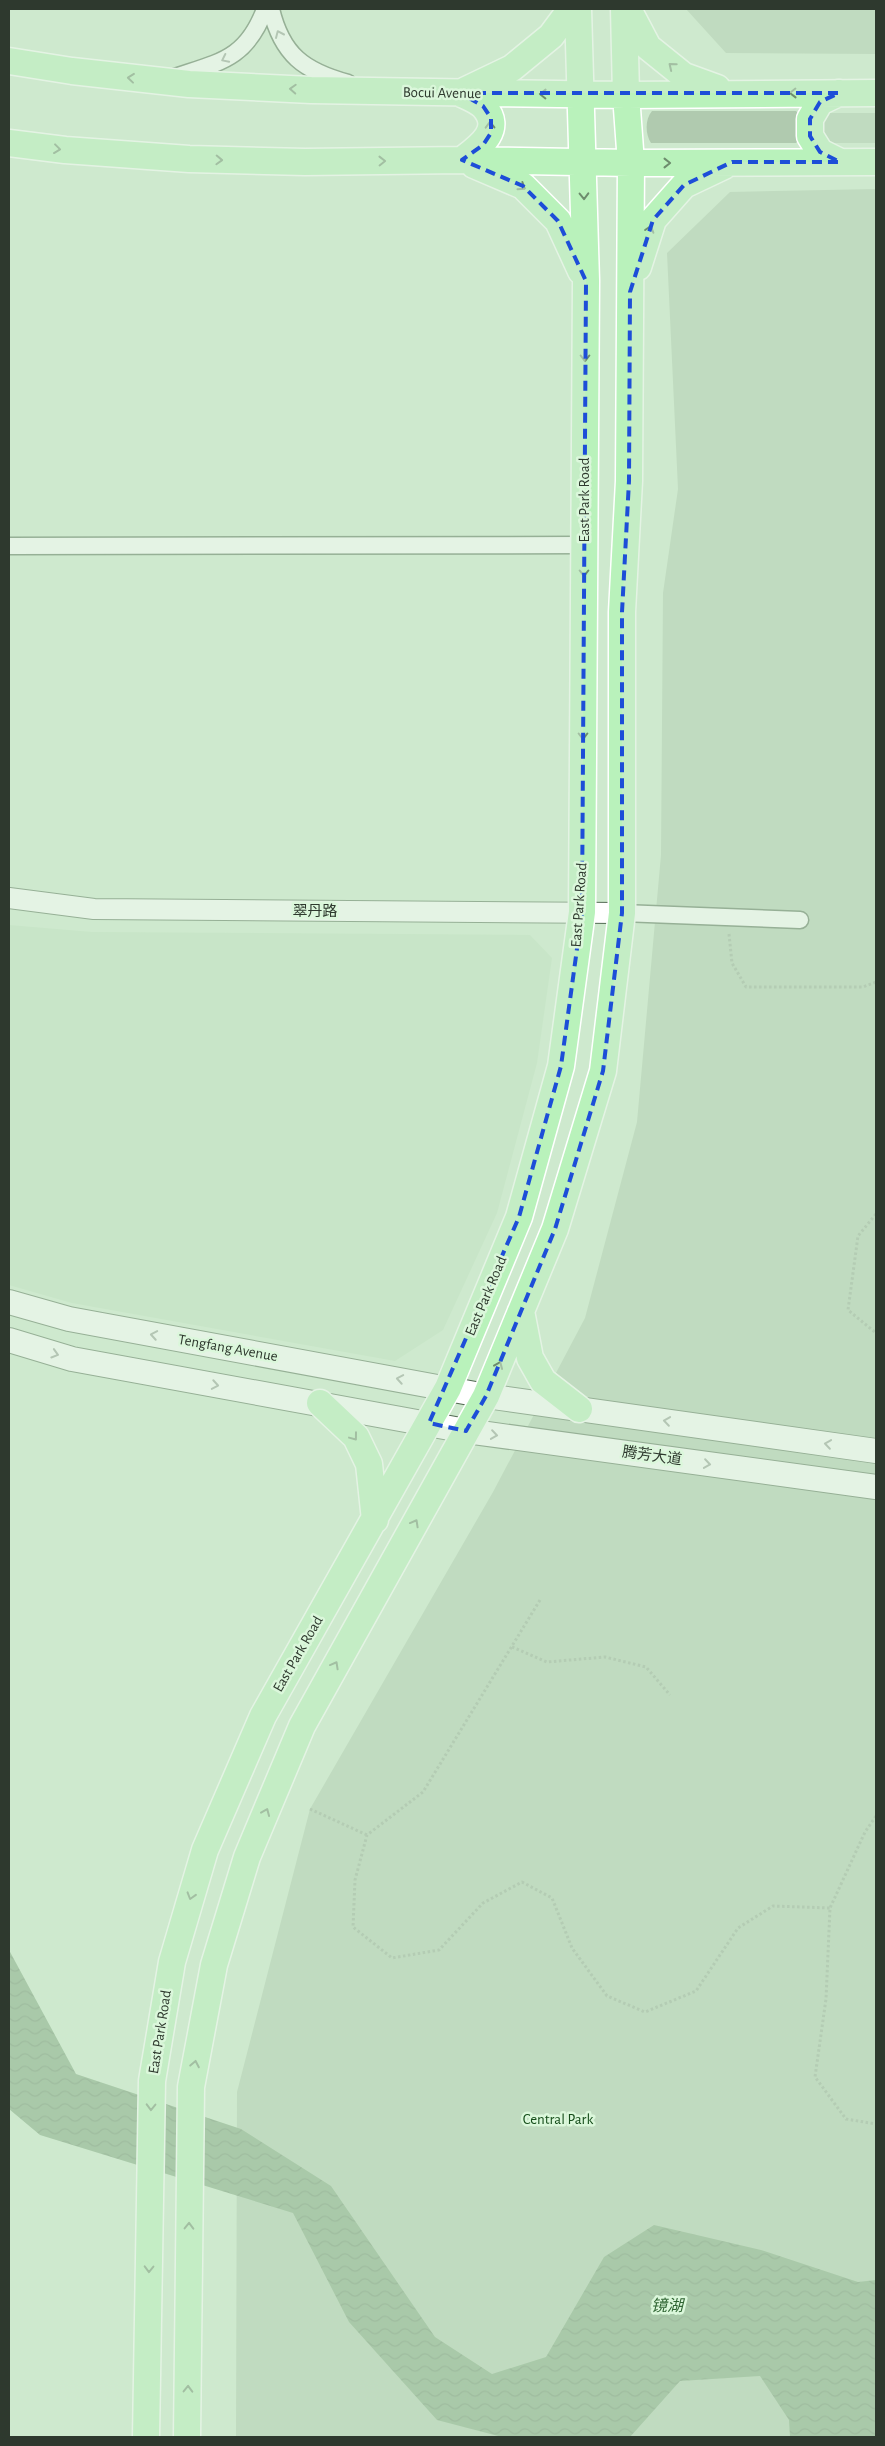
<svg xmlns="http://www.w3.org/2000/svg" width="885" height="2446" viewBox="0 0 885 2446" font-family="'Alegreya Sans','Noto Sans SC',sans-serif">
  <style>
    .built { fill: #c1e1c0 }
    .green { fill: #b0caaf }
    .water { fill: url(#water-waves) }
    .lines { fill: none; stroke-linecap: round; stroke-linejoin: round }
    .minor-casing { stroke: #536b53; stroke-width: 19 }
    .tertiary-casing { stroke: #536b53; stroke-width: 22 }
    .secondary-casing { stroke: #536b53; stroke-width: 26 }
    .primary-casing { stroke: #fff; stroke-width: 29 }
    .path { stroke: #94a994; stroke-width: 3; stroke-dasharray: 2.5 2.5; stroke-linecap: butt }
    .minor { stroke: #fff; stroke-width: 16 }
    .tertiary { stroke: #fff; stroke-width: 20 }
    .secondary { stroke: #fff; stroke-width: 24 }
    .primary { stroke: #b9f2bb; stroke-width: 26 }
    .oneway { stroke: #969c96 }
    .oneway2 { stroke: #6d8c6d }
    .marked { fill: none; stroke: #1d4ed8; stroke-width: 4; stroke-dasharray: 10 6; stroke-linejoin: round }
    .labels { text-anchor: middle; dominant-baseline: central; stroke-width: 5; stroke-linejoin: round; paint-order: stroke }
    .street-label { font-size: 15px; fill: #2e392e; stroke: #dbf7db }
    .park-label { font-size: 15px; fill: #154d1a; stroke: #dbf7db }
    .water-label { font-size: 16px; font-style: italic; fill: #2f6532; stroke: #dbf7db }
  </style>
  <defs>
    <pattern id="water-waves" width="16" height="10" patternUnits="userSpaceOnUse" patternTransform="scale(1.25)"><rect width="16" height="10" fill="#7da37d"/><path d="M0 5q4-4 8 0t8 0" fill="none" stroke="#678667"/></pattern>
  </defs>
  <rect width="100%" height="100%" fill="#cee9ce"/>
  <!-- built -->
  <path class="built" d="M 9,925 L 92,932 L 530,935 L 552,958 L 537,1063 L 497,1213 L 443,1330 L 395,1361 L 72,1303 L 9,1285 Z"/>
  <!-- green -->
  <path class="green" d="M 686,9 L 876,9 L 876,54 L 726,53 Z
    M 652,111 L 796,111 L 800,115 L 800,138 L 796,143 L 651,143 C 645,134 645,119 652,111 Z
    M 827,113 L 876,113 L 876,143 L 828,143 L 818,123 Z
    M 876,189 L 876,2437 L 236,2437 L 237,2092 L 310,1809 L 493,1492 L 585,1318 L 637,1122 L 661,855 L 663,593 L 678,489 L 667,253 L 730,192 Z"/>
  <!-- water -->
  <path class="water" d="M 9,1950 L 76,2074 L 241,2129 L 331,2186 L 435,2337 L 492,2374 L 546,2357 L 604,2257 L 654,2225 L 761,2250 L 858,2282 L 876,2280 L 876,2437 L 790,2437 L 789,2420 L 760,2376 L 680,2381 L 630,2437 L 502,2437 L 437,2420 L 349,2322 L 293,2213 L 40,2135 L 9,2109 Z"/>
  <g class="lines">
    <!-- minor casing -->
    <g class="minor-casing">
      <path id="minor" d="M 271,9 C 282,55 304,71 348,83
        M 172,78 C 219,62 246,60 265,9
        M 9,546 L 584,545
        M 622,913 L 800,920"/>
    </g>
    <!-- tertiary casing -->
    <g class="tertiary-casing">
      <path id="tertiary" d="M 9,898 L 94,909 L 622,913"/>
    </g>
    <!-- secondary casing -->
    <g class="secondary-casing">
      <path id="secondary" d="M 9,1302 L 69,1319 L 486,1396 L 876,1451
        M 9,1340 L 72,1359 L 466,1431 L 876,1487"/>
    </g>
    <!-- primary casing -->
    <g class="primary-casing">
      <path id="primary" d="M 628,9 L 648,47 L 684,76 L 717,88
        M 9,61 L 72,71 L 189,84 L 311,90 L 626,95 L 876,93
        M 466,90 L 512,68 L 551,36 L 571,9
        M 460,93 C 468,97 479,101 484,107 C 504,130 479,147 462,160
        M 839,93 L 820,102 L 810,119 L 810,136 L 820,152 L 840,162
        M 9,143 L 65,150 L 189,159 L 305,162 L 462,160 L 631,163 L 876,162
        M 474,165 L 523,186 L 558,221 L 581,271
        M 638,267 L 653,220 L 684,185 L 724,166
        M 521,1311 L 530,1358 L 543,1381 L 579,1409
        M 320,1403 L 356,1437 L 369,1464 L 375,1520
        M 146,2437 L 152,2081 L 172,1962 L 205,1850 L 263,1716 L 448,1388 L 519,1217 L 561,1066 L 582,912 L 586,281 L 578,9
        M 187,2437 L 191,2087 L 214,1965 L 247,1857 L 302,1726 L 486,1396 L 555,1229 L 603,1071 L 622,913 L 622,612 L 629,481 L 631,163 L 626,95 L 624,9"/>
    </g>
    <!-- path -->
    <path class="path" d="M 729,934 L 732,963 L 746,987 L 863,987 L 876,982
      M 876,1214 L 858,1236 L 848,1310 L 876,1333
      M 540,1600 L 423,1792 L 367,1835 L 355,1880 L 353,1927 L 392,1958 L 439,1950 L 483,1903 L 522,1882 L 552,1898 L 572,1948 L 607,1996 L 645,2012 L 696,1991 L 738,1928 L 773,1906 L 830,1908
      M 512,1647 L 547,1662 L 605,1657 L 646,1667 L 670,1695
      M 310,1809 L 367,1835
      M 876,1816 L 865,1832 L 830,1908 L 826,1999 L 815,2077 L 846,2119 L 876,2124"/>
    <!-- minor -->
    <use href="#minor" class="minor"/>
    <!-- tertiary -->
    <use href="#tertiary" class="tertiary"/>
    <!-- secondary -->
    <use href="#secondary" class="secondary"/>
    <!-- primary -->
    <use href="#primary" class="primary"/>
  </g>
  <!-- one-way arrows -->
  <defs><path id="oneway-chevron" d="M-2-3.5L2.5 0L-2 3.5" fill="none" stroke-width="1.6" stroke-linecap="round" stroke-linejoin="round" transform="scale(1.25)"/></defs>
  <g class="oneway">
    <use href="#oneway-chevron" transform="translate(279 34) rotate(-114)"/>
    <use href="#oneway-chevron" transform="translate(225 59) rotate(154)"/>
    <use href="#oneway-chevron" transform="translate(154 1335) rotate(-170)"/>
    <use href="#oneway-chevron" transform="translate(55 1354) rotate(17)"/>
    <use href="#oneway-chevron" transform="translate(400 1379) rotate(-170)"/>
    <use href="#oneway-chevron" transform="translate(215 1385) rotate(10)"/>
    <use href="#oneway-chevron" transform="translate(667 1421) rotate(-172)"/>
    <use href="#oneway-chevron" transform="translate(494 1435) rotate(8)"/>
    <use href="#oneway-chevron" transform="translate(828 1444) rotate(-172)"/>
    <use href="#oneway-chevron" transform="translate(707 1464) rotate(8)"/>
  </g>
  <g class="oneway2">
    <use href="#oneway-chevron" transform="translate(672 66) rotate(-141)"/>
    <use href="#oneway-chevron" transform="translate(131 78) rotate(-174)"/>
    <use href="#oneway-chevron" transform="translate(293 89) rotate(-177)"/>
    <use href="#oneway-chevron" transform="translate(793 93) rotate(179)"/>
    <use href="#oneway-chevron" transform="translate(543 94) rotate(-179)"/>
    <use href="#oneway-chevron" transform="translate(490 125) rotate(-91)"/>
    <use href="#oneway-chevron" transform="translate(57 149) rotate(7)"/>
    <use href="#oneway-chevron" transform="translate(219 160) rotate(2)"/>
    <use href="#oneway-chevron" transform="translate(382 161) rotate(-1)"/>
    <use href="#oneway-chevron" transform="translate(667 163)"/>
    <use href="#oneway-chevron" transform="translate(522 187) rotate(34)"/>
    <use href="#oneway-chevron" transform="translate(584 196) rotate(89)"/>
    <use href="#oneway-chevron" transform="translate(650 229) rotate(-72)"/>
    <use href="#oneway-chevron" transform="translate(585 358) rotate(90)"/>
    <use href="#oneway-chevron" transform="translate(584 573) rotate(90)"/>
    <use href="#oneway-chevron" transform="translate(583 736) rotate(90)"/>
    <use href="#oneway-chevron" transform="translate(499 1365) rotate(-67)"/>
    <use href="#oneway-chevron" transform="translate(354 1437) rotate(53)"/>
    <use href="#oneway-chevron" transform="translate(415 1523) rotate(-61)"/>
    <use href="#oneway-chevron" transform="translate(335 1665) rotate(-61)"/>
    <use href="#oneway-chevron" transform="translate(266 1812) rotate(-67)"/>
    <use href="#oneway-chevron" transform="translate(191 1896) rotate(107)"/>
    <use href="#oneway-chevron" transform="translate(195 2064) rotate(-79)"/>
    <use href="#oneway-chevron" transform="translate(151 2107) rotate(91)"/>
    <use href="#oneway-chevron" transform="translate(189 2226) rotate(-89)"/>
    <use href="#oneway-chevron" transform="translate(149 2269) rotate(91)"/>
    <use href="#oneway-chevron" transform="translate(188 2389) rotate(-89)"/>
  </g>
  <!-- marked area -->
  <path d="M0 0H885V2446H0ZM 460,93 L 839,93 L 820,102 L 810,119 L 810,136 L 820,152 L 840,162 L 732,162 L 684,185 L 653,220 L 630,292 L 629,481 L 622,612 L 622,913 L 603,1071 L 555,1229 L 486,1396 L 466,1431 L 429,1423 L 519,1217 L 561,1066 L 582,912 L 586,281 L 558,221 L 523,186 L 462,160 L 483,145 L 491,133 L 491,118 L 483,106 Z" fill="#cee9ce" fill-opacity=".55" fill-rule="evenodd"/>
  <path class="marked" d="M 460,93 L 839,93 L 820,102 L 810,119 L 810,136 L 820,152 L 840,162 L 732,162 L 684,185 L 653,220 L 630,292 L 629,481 L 622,612 L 622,913 L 603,1071 L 555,1229 L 486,1396 L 466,1431 L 429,1423 L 519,1217 L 561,1066 L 582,912 L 586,281 L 558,221 L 523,186 L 462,160 L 483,145 L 491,133 L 491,118 L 483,106 Z"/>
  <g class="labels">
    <!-- street labels -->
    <g class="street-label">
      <text transform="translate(442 93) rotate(1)">Bocui Avenue</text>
      <text transform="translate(584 500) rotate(-90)">East Park Road</text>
      <text transform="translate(579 905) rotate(-86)">East Park Road</text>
      <text x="315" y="911">翠丹路</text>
      <text transform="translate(486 1296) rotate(-67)">East Park Road</text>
      <text transform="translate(228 1348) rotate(10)">Tengfang Avenue</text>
      <text transform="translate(652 1456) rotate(8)">腾芳大道</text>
      <text transform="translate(298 1654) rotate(-60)">East Park Road</text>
      <text transform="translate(160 2032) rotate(-81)">East Park Road</text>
    </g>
    <!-- park labels -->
    <g class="park-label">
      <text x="558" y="2119">Central Park</text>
    </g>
    <!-- water labels -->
    <g class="water-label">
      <text x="667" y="2306">镜湖</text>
    </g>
  </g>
  <!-- border -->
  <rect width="885" height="2446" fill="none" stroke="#2e392e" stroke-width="20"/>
</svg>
